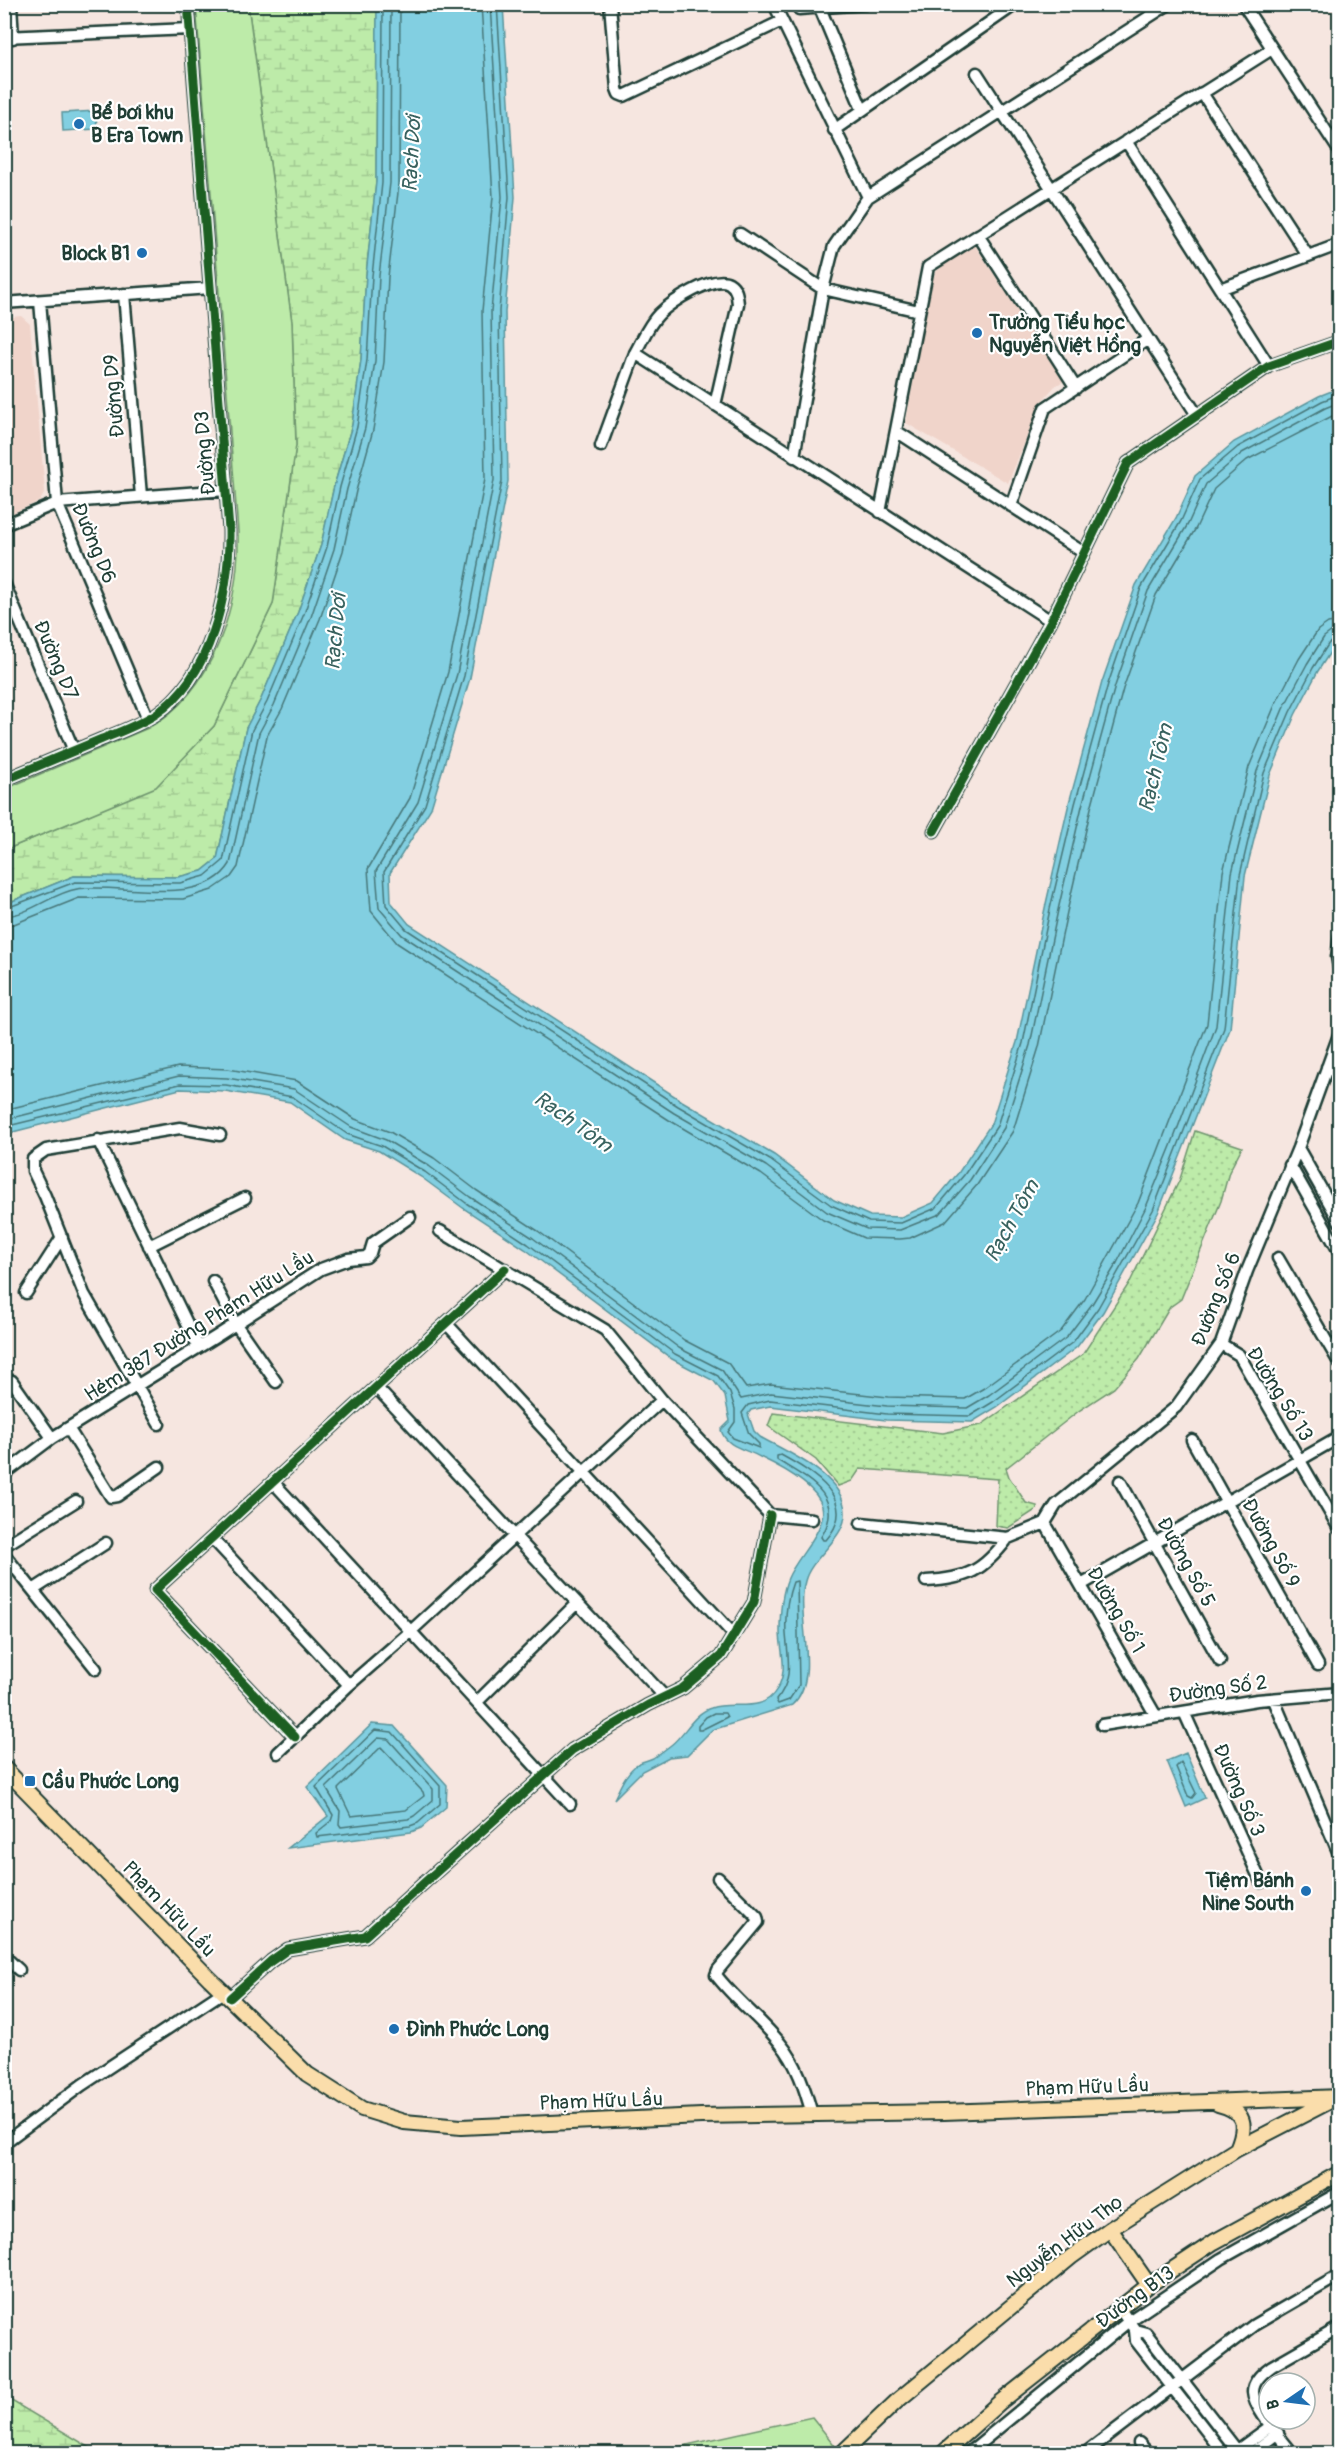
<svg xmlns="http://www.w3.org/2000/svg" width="1344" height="2458" viewBox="0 0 1344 2458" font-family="Pangolin,sans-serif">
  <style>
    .built { fill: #f0d4ca }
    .grass { fill: url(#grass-dots); stroke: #6e946e; stroke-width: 1.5 }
    .wetland { fill: url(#wetland-marsh); stroke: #6e946e; stroke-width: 1.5 }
    .park { fill: #bdeba9; stroke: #6e946e; stroke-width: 1.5 }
    .water { fill: #82cfe1; stroke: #5a959c; stroke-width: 1.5 }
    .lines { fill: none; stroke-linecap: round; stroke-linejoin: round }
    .shore { stroke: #477779; stroke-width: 1.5 }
    .minor-casing { stroke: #1f3d34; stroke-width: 15 }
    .major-casing { stroke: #1f3d34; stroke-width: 18 }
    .minor { stroke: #fff; stroke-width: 10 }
    .major { stroke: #faddab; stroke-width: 14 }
    .cycleway-casing { stroke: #fff; stroke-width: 13 }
    .cycleway { stroke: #1b5e20; stroke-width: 9 }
    .poi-dot { fill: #1f6fb2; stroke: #fff; stroke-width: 2 }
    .labels { text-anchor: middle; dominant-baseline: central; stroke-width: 4.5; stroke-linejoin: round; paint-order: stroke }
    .poi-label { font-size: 20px; font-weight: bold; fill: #1f3d34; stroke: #fff; text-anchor: start }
    .street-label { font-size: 20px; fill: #1f3d34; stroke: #fff }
    .water-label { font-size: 21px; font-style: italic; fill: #38625f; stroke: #fff }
  </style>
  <defs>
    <pattern id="grass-dots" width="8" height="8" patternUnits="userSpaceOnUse" patternTransform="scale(1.5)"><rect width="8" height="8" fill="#bdeba9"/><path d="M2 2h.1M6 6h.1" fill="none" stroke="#a2ca92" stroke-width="1.8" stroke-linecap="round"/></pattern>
    <pattern id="wetland-marsh" width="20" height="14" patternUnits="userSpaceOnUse" patternTransform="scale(1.5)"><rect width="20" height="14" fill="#bdeba9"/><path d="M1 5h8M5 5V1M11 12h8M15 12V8" fill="none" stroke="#a2ca92"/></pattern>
  </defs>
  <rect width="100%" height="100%" fill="#f6e6e0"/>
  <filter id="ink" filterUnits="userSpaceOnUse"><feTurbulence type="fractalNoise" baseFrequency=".0167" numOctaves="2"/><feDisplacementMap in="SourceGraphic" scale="12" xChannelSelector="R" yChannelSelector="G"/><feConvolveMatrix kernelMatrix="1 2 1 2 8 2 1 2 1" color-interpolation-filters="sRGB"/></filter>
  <g filter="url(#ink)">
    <!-- built -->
    <path class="built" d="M 974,244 L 1064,381 L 1055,386 L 1041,402 L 1008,483 L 906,423 L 929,285 L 937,271 L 949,259 Z
      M 21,316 L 30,324 L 45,492 L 40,501 L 5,516 L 5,318 Z"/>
    <!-- grass -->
    <path class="grass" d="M 1195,1131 L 1242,1147 L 1229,1172 L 1221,1201 L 1181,1299 L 1170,1307 L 1139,1359 L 1114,1388 L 1080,1410 L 1006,1468 L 1009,1477 L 1026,1503 L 1037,1506 L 1037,1509 L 1008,1528 L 996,1526 L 998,1479 L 860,1469 L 852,1481 L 838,1486 L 816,1460 L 768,1426 L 773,1413 L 943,1433 L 981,1425 L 1083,1354 L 1130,1282 L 1180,1179 Z"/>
    <!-- wetland -->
    <path class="wetland" d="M 248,5 L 377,5 L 376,182 L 366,275 L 361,360 L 352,425 L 334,486 L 321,545 L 298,612 L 261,699 L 246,728 L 217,859 L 202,871 L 178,877 L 74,876 L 5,904 L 5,850 L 156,786 L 214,726 L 273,604 L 296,445 L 292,322 Z
      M 4,2397 L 5,2397 L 99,2453 L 5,2453 Z"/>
    <!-- park -->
    <path class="park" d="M 196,5 L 248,5 L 292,322 L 296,445 L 273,604 L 214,726 L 156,787 L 5,850 L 5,789 L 148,728 C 215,691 240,603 238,531 Z
      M 812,2417 L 836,2447 L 830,2453 L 651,2453 Z"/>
    <!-- water -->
    <path class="water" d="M 377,5 L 503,5 L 515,197 L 505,312 L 508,481 L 470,678 L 431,808 L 390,873 L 391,902 L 409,924 L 682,1101 L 774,1155 L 834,1200 L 870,1216 L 901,1217 L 933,1203 L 959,1172 L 991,1124 L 1017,1042 L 1045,908 L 1069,803 L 1102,682 L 1136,585 L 1176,518 L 1195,476 L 1234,442 L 1319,396 L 1339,388 L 1339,642 L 1334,646 L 1318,671 L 1295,715 L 1270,775 L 1245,876 L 1230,1029 L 1158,1213 L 1103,1312 L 1077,1347 L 997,1407 L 972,1422 L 886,1420 L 770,1406 L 751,1410 L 748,1414 L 754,1431 L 760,1437 C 787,1452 837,1473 844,1505 C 852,1536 812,1554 805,1581 C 795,1617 822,1678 792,1705 L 712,1730 L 687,1755 L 669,1757 L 642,1771 L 614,1799 C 620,1787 625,1774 636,1765 C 641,1761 647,1761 653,1758 C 659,1754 666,1749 671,1745 C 685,1734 694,1713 711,1708 C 733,1700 762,1715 777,1689 C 789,1670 780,1651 780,1631 C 780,1613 781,1595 788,1578 C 797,1556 828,1529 822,1506 C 816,1485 779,1466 760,1457 C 745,1449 726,1447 721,1430 L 730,1421 L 725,1396 L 714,1381 L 672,1359 L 525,1249 L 463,1208 L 421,1177 L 379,1151 L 345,1140 L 290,1102 L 225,1091 L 180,1089 L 5,1134 L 5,904 L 74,876 L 178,877 L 202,871 L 217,859 L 246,728 L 261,699 L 298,612 L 321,545 L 334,486 L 352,425 L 361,360 L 366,275 L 376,182 Z
      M 96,111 L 97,129 L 63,131 L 62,113 Z
      M 372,1724 L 394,1726 L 447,1785 L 446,1807 L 421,1828 L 411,1832 L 288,1848 L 328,1816 L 307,1787 Z
      M 1186,1753 L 1205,1798 L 1186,1807 L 1167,1761 Z"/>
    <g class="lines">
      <!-- shore -->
      <path class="shore" d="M 481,4 L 493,197 L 482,311 L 485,479 L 448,672 L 410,798 L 368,869 L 371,911 L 397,943 L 669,1120 L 761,1174 L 823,1220 L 864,1238 L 900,1239 L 910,1238 L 945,1222 L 977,1185 L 1013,1131 L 1039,1047 L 1067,912 L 1091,808 L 1123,689 L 1156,595 L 1196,528 L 1214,489 L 1247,460 L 1340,412
        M 490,4 L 502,197 L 491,311 L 494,480 L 457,674 L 418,802 L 376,871 L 379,908 L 402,935 L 674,1113 L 766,1166 L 827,1212 L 867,1229 L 900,1230 L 940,1214 L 970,1180 L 1004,1128 L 1030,1045 L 1058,910 L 1082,806 L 1115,686 L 1148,591 L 1188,524 L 1206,484 L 1242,453 L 1325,408 L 1340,402
        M 497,4 L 509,197 L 499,311 L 502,481 L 464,676 L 425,805 L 384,872 L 386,905 L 406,929 L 678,1106 L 770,1160 L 831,1205 L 869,1222 L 901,1223 L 936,1208 L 964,1175 L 997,1126 L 1023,1043 L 1050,909 L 1075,804 L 1108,684 L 1141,588 L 1181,521 L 1200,479 L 1238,447 L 1322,401 L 1340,394
        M 4,909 L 75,882 L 180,883 L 205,876 L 223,861 L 252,730 L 267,702 L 304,614 L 327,547 L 340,487 L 357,427 L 367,360 L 372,276 L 382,183 L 383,4
        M 4,916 C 30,915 52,893 77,889 C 119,882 203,909 230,864 L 259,733 L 274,705 L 311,617 L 334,549 L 347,489 L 365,428 L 375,361 L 379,276 L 390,183 L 391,4
        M 4,925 L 14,924 L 79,898 L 183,899 L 212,890 L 231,877 L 238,867 L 267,736 L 282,709 L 320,619 L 343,551 L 356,491 L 373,430 L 384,362 L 388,277 L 399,184 L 400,4
        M 4,1110 L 178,1067 L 228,1069 L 297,1081 L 355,1119 L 390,1132 L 434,1158 L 476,1190 L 538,1231 L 684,1340 L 728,1363 L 746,1388 L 771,1384 L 888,1397 L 965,1399 L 984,1388 L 1061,1331 L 1085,1299 L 1138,1203 L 1207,1024 L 1223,872 L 1249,767 L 1275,705 L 1299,659 L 1318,630 L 1328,623 L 1340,621
        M 4,1120 L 179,1076 L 227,1078 L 294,1089 L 351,1127 L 386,1140 L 429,1166 L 470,1197 L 533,1238 L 679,1348 L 722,1370 L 741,1399 L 771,1393 L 887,1406 L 967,1408 L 989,1395 L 1067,1337 L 1092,1304 L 1117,1263 L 1146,1207 L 1171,1146 L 1216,1026 L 1232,873 L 1257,771 L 1283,709 L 1307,664 L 1324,637 L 1332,631 L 1340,630
        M 4,1127 L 180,1084 L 226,1085 L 293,1097 L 347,1134 L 382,1146 L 425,1172 L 466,1203 L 528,1244 L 675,1354 L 718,1376 L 730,1393 L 735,1409 L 735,1422 L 728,1432 L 733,1438 L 759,1448 L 759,1444 L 749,1434 L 742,1413 L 748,1405 L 770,1400 L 887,1414 L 970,1416 L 993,1402 L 1073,1342 L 1098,1308 L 1153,1210 L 1224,1028 L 1240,875 L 1264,773 L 1290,712 L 1313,668 L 1329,643 L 1340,638
        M 781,1455 C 812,1472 861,1500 826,1540 L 823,1540 L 821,1537 C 847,1496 806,1478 777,1460 L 777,1456 Z
        M 797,1581 L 799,1685 L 789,1700 L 778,1704 L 776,1700 C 794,1680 788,1659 786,1634 C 785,1617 787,1598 793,1582 Z
        M 714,1713 L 725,1713 L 727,1717 L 701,1730 L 698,1730 L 698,1726 L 706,1717 Z
        M 375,1730 L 392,1732 L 440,1786 L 440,1804 L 418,1823 L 410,1826 L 317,1837 L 316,1833 L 331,1821 L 333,1815 L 316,1787 Z
        M 378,1738 L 388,1739 L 433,1789 L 433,1800 L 414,1816 L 408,1819 L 341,1827 L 339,1824 L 340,1811 L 326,1788 Z
        M 381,1747 L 423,1792 L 424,1796 L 406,1810 L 351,1816 L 338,1789 Z
        M 1181,1762 L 1196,1793 L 1192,1798 L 1188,1796 L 1176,1767 Z"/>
      <!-- minor casing -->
      <g class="minor-casing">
        <path id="minor" d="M 11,4 L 13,38
          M 610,4 L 617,89 L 619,94 L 624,96 L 782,21
          M 774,4 L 868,197
          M 1243,4 L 1340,152
          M 820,8 L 862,109
          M 799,9 L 865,4
          M 4,37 L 190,29
          M 977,73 L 1197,415
          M 1202,93 L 1308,256
          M 834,130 L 1016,4
          M 1126,141 L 1269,366
          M 740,234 L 823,289 L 919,311
          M 978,235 L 1076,388
          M 1220,289 L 1340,244
          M 124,294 L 141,496
          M 40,301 L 57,503 L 148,719
          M 4,303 L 210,288
          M 635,353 C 643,339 648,325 659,314 C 671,302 714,274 729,283 C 737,288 737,296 738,304 L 715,405
          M 896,431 L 1084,553
          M 601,446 L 635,353 L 1051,621
          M 794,457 L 823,289 L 834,246 L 868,197 L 1169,4
          M 1011,506 L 1045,408 L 1148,339
          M 880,512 L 928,267 L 1272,49
          M 4,525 L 57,503 L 226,490
          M 4,583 L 74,751
          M 4,780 C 37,766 69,753 102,739 C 120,732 139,725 156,714 C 211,677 230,592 229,530 L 188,4
          M 934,831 L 1051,621 L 1128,463 L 1269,366 L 1340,341
          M 1340,936 L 1337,957 L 1340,972
          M 1327,1067 L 1340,1075
          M 98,1140 L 198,1346
          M 1298,1148 L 1340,1222
          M 1290,1165 L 1340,1253
          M 440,1231 L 605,1330 L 662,1400 L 770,1515 L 812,1519
          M 149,1246 L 245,1198
          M 1278,1258 L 1340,1364
          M 213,1281 L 235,1323 L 276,1382
          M 26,1293 L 62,1237
          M 446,1323 L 734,1635
          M 1221,1344 L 1239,1355 L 1340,1530
          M 12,1381 L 52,1438
          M 376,1387 L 665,1697
          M 159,1424 L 84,1294 L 45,1196 L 33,1171 L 33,1159 L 46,1150 L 180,1128 L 220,1135
          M 68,1428 L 111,1497 L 117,1496 L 159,1467
          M 1192,1440 L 1318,1665
          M 4,1474 L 52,1438 L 217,1336 L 321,1269 L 348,1259 L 366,1257 L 370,1253 L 373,1243 L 410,1217
          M 1120,1481 L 1220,1661
          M 273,1482 L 570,1804
          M 861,1523 L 1008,1538 L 1045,1523
          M 1045,1523 L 1056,1505 L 1176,1407 L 1221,1344 L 1247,1271 L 1298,1148 L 1340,1032
          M 1045,1523 L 1156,1716
          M 212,1538 L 349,1685
          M 4,1546 L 76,1501
          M 4,1554 L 96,1669
          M 926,1581 C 967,1579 983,1571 1008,1538
          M 1081,1585 L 1340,1437
          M 33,1590 L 106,1543
          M 1274,1700 L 1340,1856
          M 477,1702 L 577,1603
          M 1184,1712 L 1261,1882
          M 1102,1725 L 1257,1700 L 1340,1693
          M 295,1737 L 155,1590 L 505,1269
          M 278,1753 L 349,1685 L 411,1631 L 662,1400
          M 718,1878 L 757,1917 L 758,1922 L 718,1970 L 716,1975 C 735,2000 761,2019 780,2043 C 797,2063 805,2089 812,2114
          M 4,1956 L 19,1970
          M 230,1998 L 271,1961 L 288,1949 L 365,1936 L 572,1750 L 648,1705 L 683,1688 L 721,1656 L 754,1602 L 770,1515
          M 4,2143 L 82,2085 L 223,1992
          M 1119,2308 L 1135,2330 L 1146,2333 L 1236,2449
          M 1135,2330 L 1136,2341 L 1224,2454
          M 1139,2443 L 1149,2454
          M 1239,2449 L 1272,2425
          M 967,2454 L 1129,2321 L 1221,2259 L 1340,2192
          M 1084,2454 L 1254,2325 L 1340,2275
          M 1250,2454 L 1278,2433
          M 1293,2454 C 1282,2439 1254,2410 1253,2392 C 1253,2380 1264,2372 1272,2366 L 1340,2327
          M 1339,2454 L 1340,2453"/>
      </g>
      <!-- major casing -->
      <g class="major-casing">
        <path id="major" d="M 4,1768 L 210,1979 L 307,2074 L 362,2109 L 404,2122 L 461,2127 L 701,2116 L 944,2112 L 1340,2097
          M 1218,2104 C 1246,2111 1247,2125 1237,2149
          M 1110,2229 L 1149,2285
          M 841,2454 L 897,2401 L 1071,2257 L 1110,2229 L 1237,2149 L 1334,2099
          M 942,2454 L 999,2403 L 1149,2285 L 1214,2242 L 1340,2173"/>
      </g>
      <!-- minor -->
      <use href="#minor" class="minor"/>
      <!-- major -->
      <use href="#major" class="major"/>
      <!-- cycleway casing -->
      <g class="cycleway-casing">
        <path id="cycleway" d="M 4,780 C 37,766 69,753 102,739 C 120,732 139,725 156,714 C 211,677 230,592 229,530 L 188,4
          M 934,831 L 1051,621 L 1128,463 L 1269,366 L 1340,341
          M 295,1737 L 155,1590 L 505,1269
          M 230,1998 L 271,1961 L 288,1949 L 365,1936 L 572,1750 L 648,1705 L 683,1688 L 721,1656 L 754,1602 L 770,1515"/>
      </g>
      <!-- cycleway -->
      <use href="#cycleway" class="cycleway"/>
    </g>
  </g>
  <!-- markers -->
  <g class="poi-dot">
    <circle cx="79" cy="124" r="6"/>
    <circle cx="142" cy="253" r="6"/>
    <circle cx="977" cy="333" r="6"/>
    <rect x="24" y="1775" width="12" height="12" rx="3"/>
    <circle cx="1306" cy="1891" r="6"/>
    <circle cx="394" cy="2029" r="6"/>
  </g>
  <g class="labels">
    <!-- poi labels -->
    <g class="poi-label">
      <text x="91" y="112">Bể bơi khu<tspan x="91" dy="23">B Era Town</tspan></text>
      <text x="130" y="253" text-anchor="end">Block B1</text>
      <text x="989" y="322">Trường Tiểu học<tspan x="989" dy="23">Nguyễn Việt Hồng</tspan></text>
      <text x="42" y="1781">Cầu Phước Long</text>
      <text x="1294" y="1880" text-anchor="end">Tiệm Bánh<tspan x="1294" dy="23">Nine South</tspan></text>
      <text x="406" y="2029">Đình Phước Long</text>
    </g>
    <!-- street labels -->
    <g class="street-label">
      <text transform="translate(114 396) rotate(-95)">Đường D9</text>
      <text transform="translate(205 453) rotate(-95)">Đường D3</text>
      <text transform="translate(94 543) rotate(67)">Đường D6</text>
      <text transform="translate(56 660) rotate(67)">Đường D7</text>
      <text transform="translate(1216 1299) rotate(-68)">Đường Số 6</text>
      <text transform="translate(199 1326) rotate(-32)">Hẻm 387 Đường Phạm Hữu Lầu</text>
      <text transform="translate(1280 1394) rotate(58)">Đường Số 13</text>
      <text transform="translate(1271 1543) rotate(61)">Đường Số 9</text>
      <text transform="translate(1186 1562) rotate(61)">Đường Số 5</text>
      <text transform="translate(1116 1610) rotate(60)">Đường Số 1</text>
      <text transform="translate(1218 1689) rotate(-8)">Đường Số 2</text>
      <text transform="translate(1239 1790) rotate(66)">Đường Số 3</text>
      <text transform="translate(169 1909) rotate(46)">Phạm Hữu Lầu</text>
      <text transform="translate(1087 2087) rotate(-2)">Phạm Hữu Lầu</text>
      <text transform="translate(601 2101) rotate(-2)">Phạm Hữu Lầu</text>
      <text transform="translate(1065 2241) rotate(-37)">Nguyễn Hữu Thọ</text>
      <text transform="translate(1135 2297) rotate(-36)">Đường B13</text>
    </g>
    <!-- water labels -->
    <g class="water-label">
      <text transform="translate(412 154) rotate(-87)">Rạch Dơi</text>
      <text transform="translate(336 632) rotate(-85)">Rạch Dơi</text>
      <text transform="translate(1156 768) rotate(-77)">Rạch Tôm</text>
      <text transform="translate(573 1122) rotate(35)">Rạch Tôm</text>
      <text transform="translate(1012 1221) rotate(-61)">Rạch Tôm</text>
    </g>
  </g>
  <!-- margin -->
  <rect width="1344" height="2458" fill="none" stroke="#fff" stroke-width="24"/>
  <rect x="12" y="12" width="1320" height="2434" fill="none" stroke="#1f3d34" stroke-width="2" filter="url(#ink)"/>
  <!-- north arrow -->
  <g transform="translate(1287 2401) rotate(256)"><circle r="28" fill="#ffffff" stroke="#a5b1ae" stroke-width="1.5"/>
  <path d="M0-4.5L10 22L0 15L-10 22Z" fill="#1f6fb2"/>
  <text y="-9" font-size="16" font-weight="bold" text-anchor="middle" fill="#1f3d34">B</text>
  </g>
</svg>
